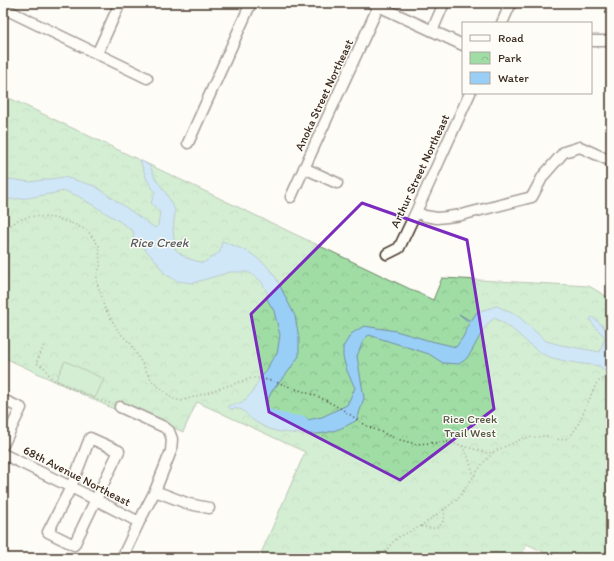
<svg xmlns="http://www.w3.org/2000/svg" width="614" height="561" viewBox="0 0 614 561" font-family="Itim,sans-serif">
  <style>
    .park { fill: url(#park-crowns); stroke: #6d8462 }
    .garden { fill: #9fdda5; stroke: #6d8462 }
    .water { fill: #99cff7; stroke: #738da0 }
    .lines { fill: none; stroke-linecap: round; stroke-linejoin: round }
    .river { stroke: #99cff7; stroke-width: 14 }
    .minor-casing { stroke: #3b2a1e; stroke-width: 13 }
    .path { stroke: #3b2a1e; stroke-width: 1.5; stroke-dasharray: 1 3; stroke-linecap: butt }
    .minor { stroke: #fdfcf7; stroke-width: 10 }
    .marked { fill: none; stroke: #7b2cbf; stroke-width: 3; stroke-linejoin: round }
    .labels { text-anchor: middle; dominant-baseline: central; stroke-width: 3; stroke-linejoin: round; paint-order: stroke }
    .street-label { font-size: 12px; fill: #3b2a1e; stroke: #fdfcf7 }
    .park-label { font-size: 12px; fill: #545740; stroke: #fdfcf7 }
    .water-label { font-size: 13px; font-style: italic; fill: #575c5f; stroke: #fdfcf7 }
  </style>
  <defs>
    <pattern id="park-crowns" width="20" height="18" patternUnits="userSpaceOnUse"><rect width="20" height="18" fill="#9fdda5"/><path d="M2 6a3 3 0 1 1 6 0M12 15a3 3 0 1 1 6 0" fill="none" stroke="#8abe8e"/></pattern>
  </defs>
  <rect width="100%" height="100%" fill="#fdfcf7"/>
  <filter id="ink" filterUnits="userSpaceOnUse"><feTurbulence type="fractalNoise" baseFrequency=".025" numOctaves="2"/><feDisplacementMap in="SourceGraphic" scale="8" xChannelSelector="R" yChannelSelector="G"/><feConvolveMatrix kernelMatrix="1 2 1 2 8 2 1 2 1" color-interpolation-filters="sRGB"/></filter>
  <g filter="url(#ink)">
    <!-- park -->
    <path class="park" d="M 3,95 L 433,300 L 442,278 L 589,286 L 611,299 L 611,558 L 556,558 L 527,544 L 520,558 L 259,558 L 305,452 L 197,402 L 183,432 L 139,411 L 135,419 L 3,357 Z"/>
    <!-- garden -->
    <path class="garden" d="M 65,361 L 104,379 L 95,398 L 56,380 Z"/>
    <!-- water -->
    <path class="water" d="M 140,160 L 150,166 L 155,178 L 166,193 L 175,210 L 173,230 L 175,249 L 186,258 L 203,263 L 220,252 L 222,241 L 249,252 L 265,264 L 275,276 L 295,316 L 299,338 L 299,356 L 288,372 L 272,391 L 264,408 L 268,417 L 282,421 L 302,421 L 322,417 L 347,405 L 355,388 L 347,371 L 343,357 L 343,347 L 351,334 L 364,326 L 396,331 L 427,340 L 456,347 L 463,337 L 470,323 L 459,314 L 471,321 L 477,312 L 497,306 L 518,316 L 546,341 L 561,345 L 600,352 L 605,337 L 596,328 L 590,320 L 592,317 L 603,326 L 611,338 L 611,372 L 603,370 L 600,366 C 584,364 554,361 541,353 C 524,342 512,325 494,318 C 481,328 477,345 467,358 C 465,360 462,362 459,364 L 443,363 L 429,354 L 369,335 L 364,339 L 357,356 L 364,398 L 357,420 C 334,434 317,436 291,433 C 285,432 278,432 273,430 C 267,429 261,425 256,422 C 244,415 247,407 230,409 L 228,406 L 243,402 L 252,393 L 260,378 L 266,372 L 271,361 L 277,354 L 280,335 L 274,311 L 267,299 L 267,292 L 261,281 L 248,272 L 230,272 L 193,283 L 177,281 L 165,274 L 156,261 L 142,246 L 133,239 L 134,232 L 119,221 L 78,196 L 65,191 L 28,198 L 3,200 L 3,183 L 8,182 L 9,179 L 30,182 L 64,177 L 95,186 L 155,228 L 158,225 L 160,212 L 151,203 L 155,192 L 147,180 Z"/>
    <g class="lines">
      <!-- river -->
      <path class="river" d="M 255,406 C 267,419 284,422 302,423"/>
      <!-- minor casing -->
      <g class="minor-casing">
        <path id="minor" d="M 374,4 L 463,45
          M 3,8 L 147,78
          M 502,23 L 511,3
          M 432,31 L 444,3
          M 591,41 L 607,41 L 611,42
          M 97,54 L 120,3
          M 188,143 L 251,3
          M 304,168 L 337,183
          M 291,197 L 317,140 L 380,3
          M 416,212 L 425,216 L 437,218 L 447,217 L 461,215 L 532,197 L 543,176 L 564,152 L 580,147 L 611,161
          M 387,254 L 399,248 L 416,212 L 470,93
          M 3,400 L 21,408 L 3,445
          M 120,407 L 164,427 L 169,431 L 172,439 L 171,451 L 155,491 L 139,522 L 122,558
          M 90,438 L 119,451 L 74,545 L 48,532 L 71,487 Z
          M 3,454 L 71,487 L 139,522
          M 155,491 L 189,504 L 209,508"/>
      </g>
      <!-- path -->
      <path class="path" d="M 3,234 L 7,228 L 18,220 L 31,216 L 54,218 L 74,224 L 88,231 L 99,246 L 100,266 L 97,275 L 97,283 L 102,298 L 104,307 L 119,332 L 131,344 L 152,381 L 173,399 L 181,401 L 252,378 L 260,378 L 279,383 L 319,397 L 340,408 L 367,426 L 397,439 L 416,444 L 449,442 L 488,453 L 493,452 L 524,438 L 546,436 L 561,440 L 569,438 L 577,427 L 597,382 L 605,378 L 611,379
        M 44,346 L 36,363 L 44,367 L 52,379 L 94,399 L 113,404
        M 462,446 L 468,457 L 474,476
        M 421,526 C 436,532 447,525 444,509
        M 380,558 L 393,542 L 399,537 L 421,526 L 458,499 L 483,463 L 493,453"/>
      <!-- minor -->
      <use href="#minor" class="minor"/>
    </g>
  </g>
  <!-- marked area -->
  <path d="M0 0H614V561H0ZM 362,203 L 467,240 L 494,409 L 400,480 L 269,412 L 251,314 Z" fill="#fdfcf7" fill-opacity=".55" fill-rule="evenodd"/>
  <path class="marked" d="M 362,203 L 467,240 L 494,409 L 400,480 L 269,412 L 251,314 Z"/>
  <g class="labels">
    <!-- street labels -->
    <g class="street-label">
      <text transform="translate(324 95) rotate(-65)">Anoka Street Northeast</text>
      <text transform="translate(420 171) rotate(-65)">Arthur Street Northeast</text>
      <text transform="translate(77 476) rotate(27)">68th Avenue Northeast</text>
    </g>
    <!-- park labels -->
    <g class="park-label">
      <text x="470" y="419">Rice Creek<tspan x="470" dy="14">Trail West</tspan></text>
    </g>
    <!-- water labels -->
    <g class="water-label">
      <text x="159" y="242">Rice Creek</text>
    </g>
  </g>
  <!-- margin -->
  <rect width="614" height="561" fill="none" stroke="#fdfcf7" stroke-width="16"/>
  <rect x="8" y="8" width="598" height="545" fill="none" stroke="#3b2a1e" stroke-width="1.5" filter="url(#ink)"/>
  <!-- legend -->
  <rect x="462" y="22" width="130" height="72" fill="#fdfcf7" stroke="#afa8a0"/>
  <rect x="470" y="35" width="20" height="6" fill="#fdfcf7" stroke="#afa8a0"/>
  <text x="498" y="42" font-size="12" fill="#3b2a1e">Road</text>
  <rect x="470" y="52" width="20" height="12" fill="url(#park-crowns)" stroke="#afa8a0"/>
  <text x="498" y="62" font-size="12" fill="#3b2a1e">Park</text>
  <rect x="470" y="72" width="20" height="12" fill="#99cff7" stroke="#afa8a0"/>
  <text x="498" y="82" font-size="12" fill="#3b2a1e">Water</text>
</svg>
